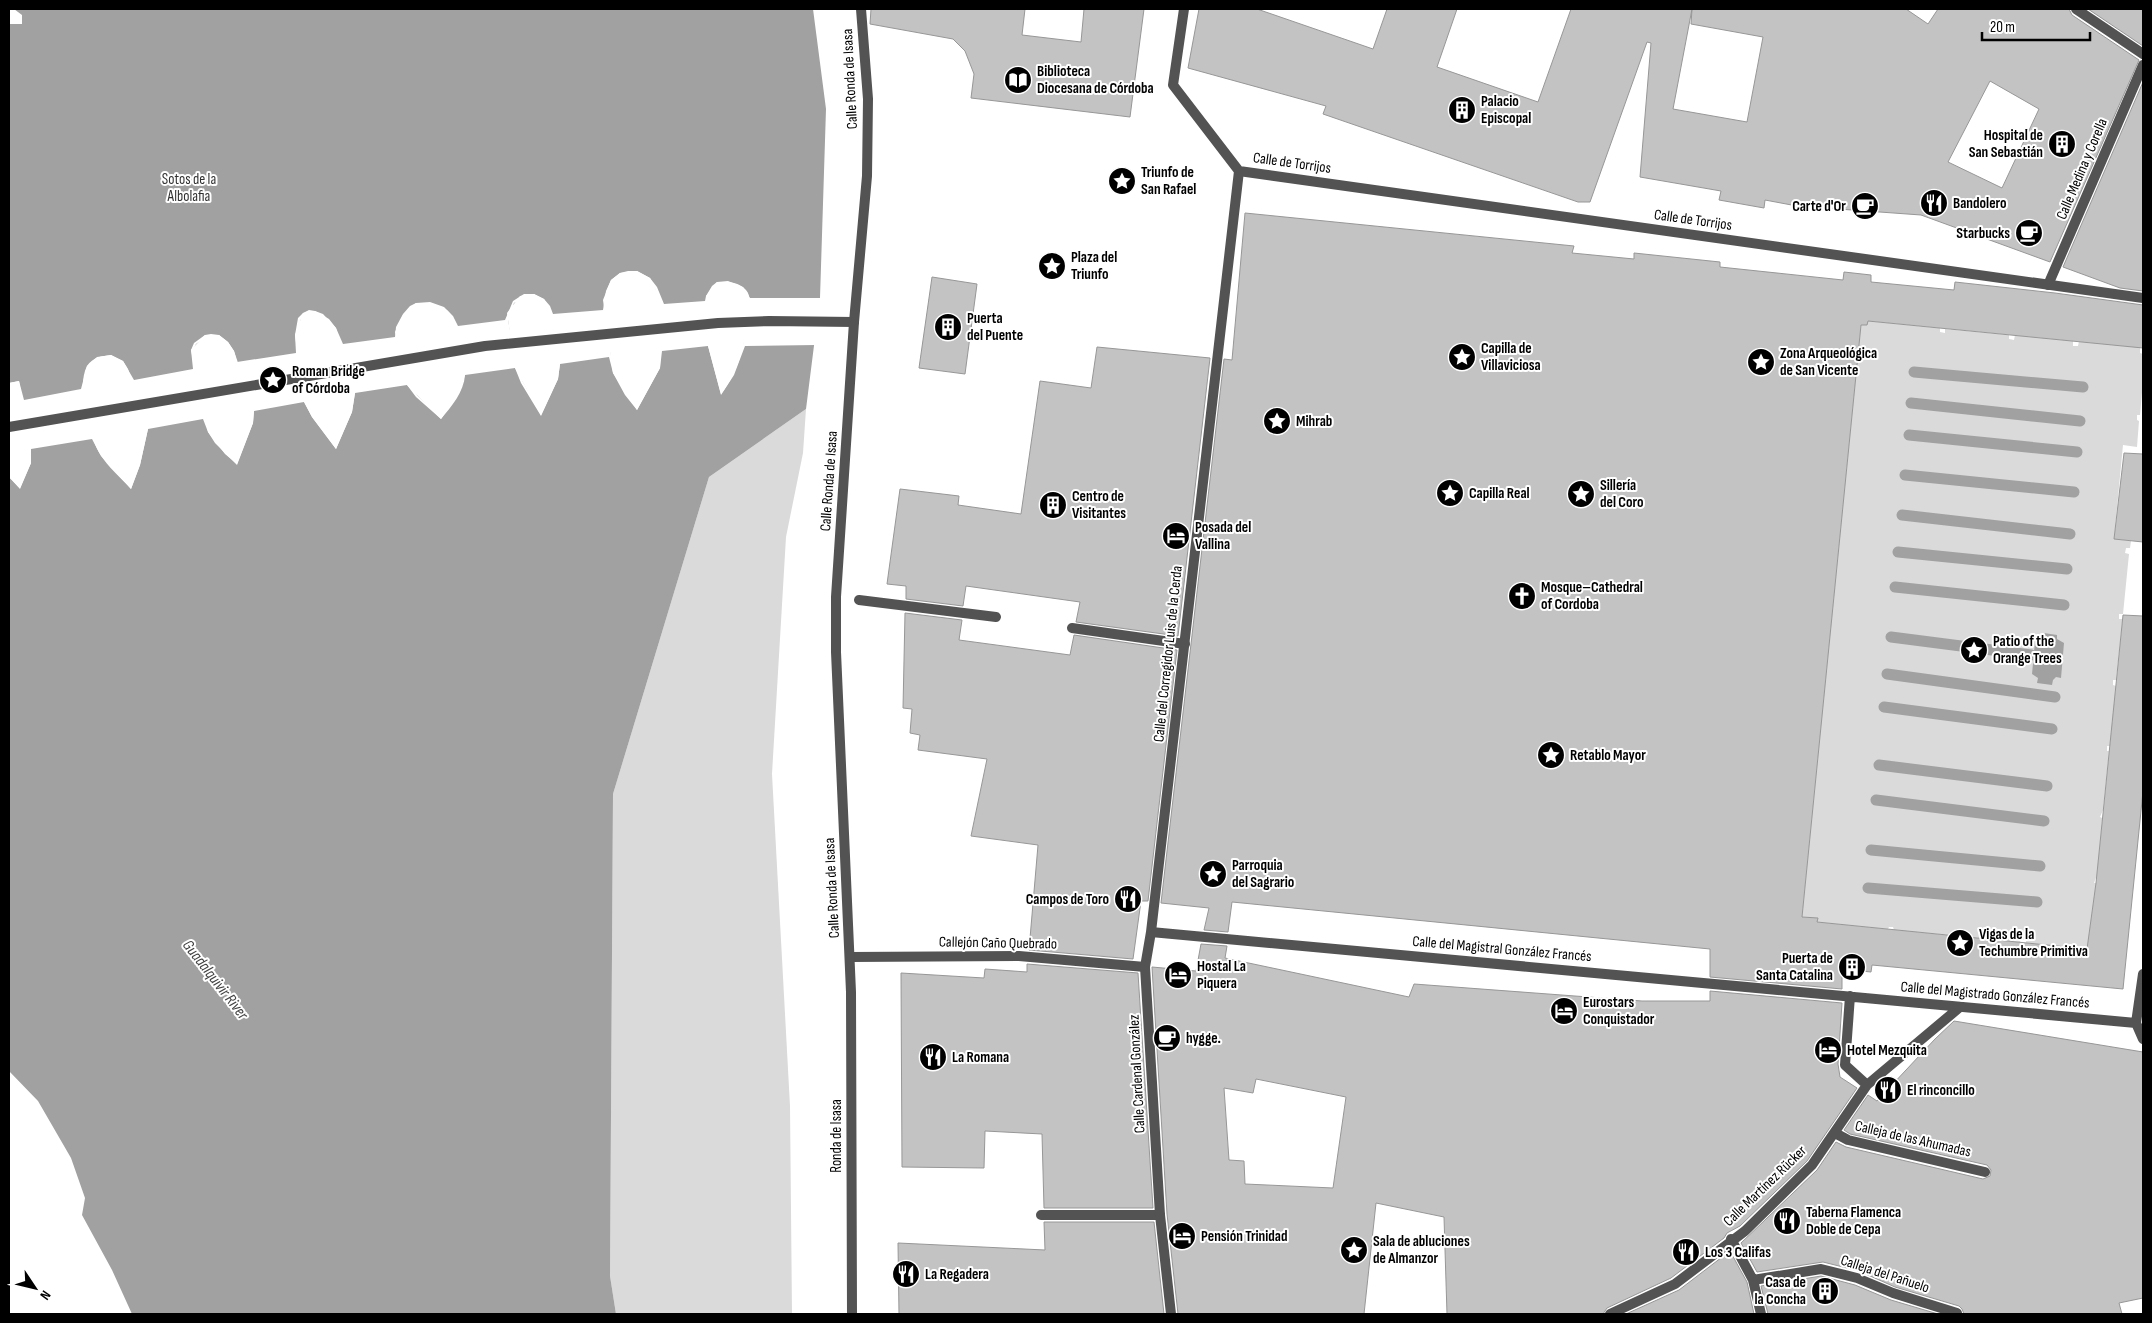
<svg xmlns="http://www.w3.org/2000/svg" width="2152" height="1323" viewBox="0 0 2152 1323" font-family="'Sofia Sans Condensed',sans-serif">
  <style>
    .green { fill: #dadada }
    .water { fill: #a1a1a1; fill-rule: evenodd }
    .pier { fill: #fff; fill-rule: evenodd }
    .lines { fill: none; stroke-linecap: round; stroke-linejoin: round }
    .stream { stroke: #a1a1a1; stroke-width: 11 }
    .building { fill: #c3c3c3; stroke: #979797; fill-rule: evenodd }
    .pedestrian { stroke: #535353; stroke-width: 10 }
    .minor { stroke: #535353; stroke-width: 10 }
    .labels { text-anchor: middle; dominant-baseline: central; stroke-width: 4; stroke-linejoin: round; paint-order: stroke }
    .poi-label { font-size: 15px; font-weight: bold; fill: #000; stroke: #fff; text-anchor: start }
    .street-label { font-size: 15px; fill: #000; stroke: #fff }
    .park-label { font-size: 15px; fill: #313131; stroke: #fff }
    .water-label { font-size: 16px; font-style: italic; fill: #424242; stroke: #fff }
  </style>
  <rect width="100%" height="100%" fill="#fff"/>
  <!-- green -->
  <path class="green" d="M 1868,321 L 1937,328 L 1940,328 L 1940,332 L 1945,333 L 1945,329 L 2009,335 L 2009,339 L 2014,340 L 2015,335 L 2073,341 L 2073,346 L 2078,346 L 2079,341 L 2140,347 L 2140,353 L 2143,354 L 2143,381 L 2140,415 L 2137,415 L 2137,420 L 2139,421 L 2137,447 L 2123,445 L 2114,539 L 2131,541 L 2130,548 L 2126,548 L 2125,553 L 2129,554 L 2123,614 L 2119,614 L 2119,619 L 2122,619 L 2122,623 L 2116,680 L 2113,680 L 2113,685 L 2116,686 L 2110,746 L 2107,746 L 2107,751 L 2109,751 L 2103,810 L 2100,817 L 2102,818 L 2102,821 L 2097,875 L 2094,883 L 2096,883 L 2087,949 L 2026,943 L 2026,940 L 2021,939 L 2020,942 L 1959,936 L 1959,933 L 1950,935 L 1894,930 L 1893,927 L 1889,927 L 1888,929 L 1817,922 L 1818,918 L 1802,917 L 1861,325 Z
    M 806,409 L 803,453 L 786,537 L 772,774 L 790,1106 L 792,1314 L 616,1314 L 610,1276 L 613,794 L 709,477 Z"/>
  <!-- water -->
  <path class="water" d="M 14,9 L 813,9 L 826,109 L 820,298 L 806,409 L 709,477 L 613,794 L 610,1276 L 616,1314 L 132,1314 L 112,1270 L 82,1215 L 85,1198 L 71,1158 L 38,1101 L 9,1071 L 9,477 L 20,488 L 31,463 L 31,449 L 19,381 L 9,383 L 9,24 L 22,24 L 22,15 ZM 637,271 L 650,278 L 663,304 L 660,368 L 637,410 L 613,373 L 603,300 L 611,280 L 620,273 ZM 717,282 C 727,282 738,281 746,290 C 752,297 749,306 748,316 C 745,345 739,371 721,394 L 708,346 L 706,296 ZM 534,294 L 544,299 L 553,315 L 560,364 L 558,379 L 541,415 L 515,368 L 507,313 L 520,296 ZM 416,303 C 454,304 454,314 460,348 C 462,357 466,367 465,375 C 464,392 451,407 441,419 L 407,385 L 395,332 L 403,315 ZM 315,311 L 323,314 L 336,328 L 355,393 L 352,412 L 336,449 L 312,417 L 304,402 L 295,335 L 303,313 ZM 205,335 L 219,335 L 228,342 L 234,351 L 254,410 L 253,423 L 237,464 L 225,454 L 208,432 L 191,350 ZM 111,355 L 123,361 L 128,369 L 148,429 L 140,465 L 131,489 C 121,478 108,467 100,454 C 89,435 76,387 87,366 C 93,357 102,356 111,355 Z
    M 2044,633 L 2057,635 L 2057,639 L 2064,643 L 2061,678 L 2056,677 L 2053,680 L 2052,685 L 2037,683 L 2038,678 L 2032,674 L 2035,642 L 2040,643 Z"/>
  <!-- pier -->
  <path class="pier" d="M 628,271 L 637,271 L 650,278 L 657,287 L 664,304 L 705,301 L 706,296 L 712,286 L 717,282 L 728,281 L 743,287 L 750,298 L 820,298 L 820,316 L 816,345 L 745,346 L 734,375 L 721,395 L 708,346 L 662,351 L 660,368 L 637,410 L 625,395 L 613,373 L 609,357 L 560,364 L 558,379 L 541,416 L 521,383 L 515,368 L 465,375 L 460,391 L 441,419 L 416,397 L 407,385 L 355,393 L 352,412 L 336,449 L 312,417 L 304,402 L 254,411 L 253,423 L 237,465 L 215,443 L 208,432 L 203,419 L 148,429 L 140,465 L 131,489 L 101,456 L 92,439 L 31,449 L 31,463 L 20,489 L 9,477 L 9,474 L 19,484 L 29,463 L 28,449 L 17,384 L 9,385 L 9,383 L 19,381 L 24,400 L 81,389 L 87,366 L 97,357 L 111,355 L 123,361 L 134,380 L 193,369 L 191,350 L 194,343 L 205,335 L 211,334 L 219,335 L 228,342 L 234,351 L 237,362 L 296,353 L 295,335 L 298,318 L 303,313 L 309,310 L 315,311 L 329,319 L 336,328 L 343,344 L 395,337 L 396,327 L 403,314 L 410,306 L 416,303 L 430,302 L 444,307 L 453,316 L 458,326 L 505,320 L 513,301 L 524,294 L 534,294 L 544,299 L 550,306 L 553,314 L 603,310 L 606,291 L 611,280 L 620,273 ZM 636,274 L 649,280 L 655,289 L 661,304 L 658,367 L 636,406 L 616,373 L 611,356 L 606,300 L 613,282 L 621,275 ZM 723,283 L 733,284 L 741,289 L 748,298 L 743,345 L 732,374 L 722,389 L 710,345 L 708,301 L 708,296 L 714,288 ZM 534,296 L 542,301 L 549,310 L 557,364 L 556,378 L 540,411 L 523,382 L 517,367 L 508,320 L 514,303 L 525,297 ZM 430,305 L 443,309 L 453,322 L 463,375 L 458,390 L 440,416 L 418,396 L 409,384 L 398,336 L 398,328 L 408,311 L 417,306 ZM 309,313 L 322,317 L 334,330 L 340,344 L 352,393 L 350,412 L 336,445 L 314,416 L 306,401 L 297,335 L 301,319 ZM 206,337 L 218,338 L 226,343 L 231,352 L 251,411 L 250,423 L 236,460 L 217,441 L 210,431 L 206,419 L 193,350 L 196,344 ZM 110,358 L 121,363 L 126,370 L 146,429 L 138,465 L 130,484 L 103,455 L 95,439 L 84,389 L 90,367 L 98,359 Z"/>
  <g class="lines">
    <!-- stream -->
    <path class="stream" d="M 1914,372 L 2083,387
      M 1911,403 L 2080,421
      M 1909,435 L 2077,452
      M 1905,475 L 2074,492
      M 1902,515 L 2070,534
      M 1898,552 L 2067,569
      M 1895,587 L 2064,605
      M 1891,637 L 2031,655
      M 1887,674 L 2055,697
      M 1884,707 L 2052,729
      M 1879,765 L 2047,786
      M 1876,800 L 2044,821
      M 1871,850 L 2040,866
      M 1868,888 L 2037,902"/>
  </g>
  <!-- building -->
  <path class="building" d="M 871,9 L 1025,9 L 1022,35 L 1081,42 L 1084,9 L 1144,9 L 1130,117 L 971,98 L 974,74 L 965,51 L 953,39 L 870,24 Z
    M 1199,9 L 1257,9 L 1373,49 L 1387,9 L 1457,9 L 1437,67 L 1538,102 L 1571,9 L 1692,9 L 1673,109 L 1747,122 L 1763,37 L 1691,24 L 1692,9 L 1906,9 L 1928,24 L 1938,9 L 2069,9 L 2072,15 L 2139,60 L 2050,262 L 1921,215 L 1797,206 L 1765,200 L 1764,208 L 1719,200 L 1721,191 L 1640,177 L 1651,43 L 1647,42 L 1590,202 L 1578,202 L 1323,114 L 1326,106 L 1188,68 ZM 1990,81 L 2039,109 L 2002,188 L 1948,162 Z
    M 2088,9 L 2143,9 L 2143,46 Z
    M 2143,82 L 2143,291 L 2120,288 L 2063,267 Z
    M 1245,213 L 1574,246 L 1572,253 L 1634,259 L 1634,253 L 1720,262 L 1720,267 L 1843,280 L 1844,272 L 1871,275 L 1871,282 L 1954,290 L 1955,282 L 2055,293 L 2143,305 L 2143,348 L 1868,321 L 1867,325 L 1861,325 L 1802,917 L 1818,918 L 1817,922 L 2087,949 L 2096,883 L 2123,615 L 2143,616 L 2143,791 L 2123,989 L 1872,965 L 1871,972 L 1842,969 L 1842,989 L 1710,977 L 1710,949 L 1232,902 L 1228,932 L 1204,930 L 1209,908 L 1161,903 L 1224,359 L 1232,360 Z
    M 932,277 L 977,284 L 965,374 L 919,368 Z
    M 1097,347 L 1210,358 L 1178,636 L 1076,622 L 1080,602 L 966,586 L 963,606 L 906,599 L 906,586 L 887,584 L 900,489 L 959,496 L 958,505 L 1021,514 L 1040,381 L 1091,388 Z
    M 2124,453 L 2143,454 L 2143,542 L 2114,539 Z
    M 905,613 L 962,620 L 959,640 L 1070,655 L 1074,635 L 1177,650 L 1148,901 L 1141,901 L 1133,959 L 1029,950 L 1038,845 L 971,836 L 987,759 L 918,750 L 920,735 L 910,733 L 912,709 L 903,708 Z
    M 1201,944 L 1227,946 L 1225,958 L 1409,997 L 1414,984 L 1642,1001 L 1710,1001 L 1710,991 L 1842,1003 L 1838,1064 L 1840,1077 L 1857,1088 L 1807,1161 L 1740,1226 L 1727,1233 L 1724,1238 L 1671,1278 L 1607,1308 L 1603,1314 L 1447,1314 L 1444,1217 L 1376,1203 L 1364,1314 L 1178,1314 L 1167,1214 L 1152,967 L 1196,971 ZM 1256,1079 L 1346,1097 L 1333,1188 L 1245,1184 L 1244,1161 L 1229,1160 L 1224,1088 L 1253,1093 Z
    M 1027,964 L 1138,973 L 1153,1208 L 1044,1208 L 1042,1134 L 985,1131 L 984,1168 L 902,1167 L 901,973 L 984,978 L 985,969 L 1027,972 Z
    M 1954,1021 L 2143,1052 L 2143,1298 L 2119,1303 L 2122,1314 L 1964,1314 L 1962,1309 L 1959,1306 L 1895,1287 L 1859,1271 L 1823,1262 L 1757,1272 L 1741,1243 L 1817,1170 L 1836,1142 L 1846,1147 L 1983,1179 L 1990,1176 L 1991,1170 L 1987,1165 L 1850,1134 L 1844,1130 L 1868,1095 L 1877,1101 L 1935,1039 Z
    M 1044,1222 L 1154,1222 L 1164,1314 L 899,1314 L 898,1243 L 1045,1250 Z
    M 1730,1251 L 1747,1282 L 1754,1314 L 1626,1314 L 1679,1290 Z
    M 1821,1276 L 1855,1285 L 1891,1300 L 1938,1314 L 1768,1314 L 1761,1286 Z"/>
  <g class="lines">
    <!-- pedestrian -->
    <path class="pedestrian" d="M 2076,9 L 2143,54
      M 2048,285 L 2143,65
      M 9,427 L 485,346 L 718,323 L 769,321 L 854,322
      M 859,600 L 996,617
      M 1072,628 L 1185,644
      M 850,957 L 1019,956 L 1145,967
      M 1835,1133 L 1848,1140 L 1985,1172
      M 1041,1215 L 1160,1215
      M 1731,1239 L 1753,1280 L 1761,1314
      M 1753,1280 L 1821,1269 L 1857,1278 L 1893,1293 L 1957,1313"/>
    <!-- minor -->
    <path class="minor" d="M 1184,9 L 1173,85 L 1239,171
      M 1239,171 L 2143,298
      M 1151,932 L 2136,1023
      M 1850,996 L 1845,1065 L 1867,1085
      M 2136,1023 L 2143,974
      M 2136,1023 L 2143,1039
      M 852,1314 L 851,992 L 836,652 L 836,597 L 854,322 L 867,176 L 868,99 L 861,9
      M 1171,1314 L 1160,1215 L 1145,967 L 1151,932 L 1239,171
      M 1610,1314 L 1675,1284 L 1745,1231 L 1812,1165 L 1867,1085 L 1960,1007"/>
  </g>
  <!-- icons -->
  <defs>
    <g id="library-disc" transform="scale(1.4375)"><circle r="9.5" fill="#000" stroke="#fff"/><path d="M-6-4Q-3-5.5-.7-3.5V5Q-3 3-6 4ZM6-4Q3-5.5 .7-3.5V5Q3 3 6 4Z" fill="#fff"/></g>
    <g id="building-disc" transform="scale(1.4375)"><circle r="9.5" fill="#000" stroke="#fff"/><path d="M-4-6H4V6H1V3H-1V6H-4ZM-2.5-4.3h1.7v1.8h-1.7ZM.8-4.3h1.7v1.8H.8ZM-2.5-1h1.7V.8h-1.7ZM.8-1h1.7V.8H.8Z" fill="#fff"/></g>
    <g id="sight-disc" transform="scale(1.4375)"><circle r="9.5" fill="#000" stroke="#fff"/><path d="M0-6L1.8-2.2L6-1.7L2.9 1.2L3.7 5.4L0 3.3L-3.7 5.4L-2.9 1.2L-6-1.7L-1.8-2.2Z" fill="#fff"/></g>
    <g id="restaurant-disc" transform="scale(1.4375)"><circle r="9.5" fill="#000" stroke="#fff"/><path d="M-5-6h1v4h1v-4h1v4h1v-4h1v5L-1.5 .5V6h-2V.5L-5-1ZM5-6V6H3V1.5H1.5Q1.5-4 5-6Z" fill="#fff"/></g>
    <g id="cafe-disc" transform="scale(1.4375)"><circle r="9.5" fill="#000" stroke="#fff"/><path d="M-5.5-4.5H6V0H3Q3 3.5 0 3.5H-2.5Q-5.5 3.5-5.5 0ZM3-3.2v2h1.7v-2ZM-6 4.5H4V6H-6Z" fill="#fff"/></g>
    <g id="hotel-disc" transform="scale(1.4375)"><circle r="9.5" fill="#000" stroke="#fff"/><path d="M-6-4.5h1.5V1H6V5H4.5V3h-9V5H-6ZM-4 0a1.8 1.8 0 1 1 3.6 0ZM.5 0V-2.5h3Q6-2.5 6 0Z" fill="#fff"/></g>
    <g id="church-disc" transform="scale(1.4375)"><circle r="9.5" fill="#000" stroke="#fff"/><path d="M-1.2-6h2.4v3.5h3.3v2.4h-3.3V6h-2.4V-.1h-3.3v-2.4h3.3Z" fill="#fff"/></g>
  </defs>
  <g fill-rule="evenodd">
    <use href="#library-disc" x="1018" y="80"/>
    <use href="#building-disc" x="1462" y="110"/>
    <use href="#building-disc" x="2062" y="144"/>
    <use href="#sight-disc" x="1122" y="181"/>
    <use href="#restaurant-disc" x="1934" y="203"/>
    <use href="#cafe-disc" x="1865" y="206"/>
    <use href="#cafe-disc" x="2029" y="233"/>
    <use href="#sight-disc" x="1052" y="266"/>
    <use href="#building-disc" x="948" y="327"/>
    <use href="#sight-disc" x="1462" y="357"/>
    <use href="#sight-disc" x="1761" y="362"/>
    <use href="#sight-disc" x="273" y="380"/>
    <use href="#sight-disc" x="1277" y="421"/>
    <use href="#sight-disc" x="1450" y="493"/>
    <use href="#sight-disc" x="1581" y="494"/>
    <use href="#building-disc" x="1053" y="505"/>
    <use href="#hotel-disc" x="1176" y="536"/>
    <use href="#church-disc" x="1522" y="596"/>
    <use href="#sight-disc" x="1974" y="650"/>
    <use href="#sight-disc" x="1551" y="755"/>
    <use href="#sight-disc" x="1213" y="874"/>
    <use href="#restaurant-disc" x="1128" y="899"/>
    <use href="#sight-disc" x="1960" y="943"/>
    <use href="#building-disc" x="1852" y="967"/>
    <use href="#hotel-disc" x="1178" y="975"/>
    <use href="#hotel-disc" x="1564" y="1011"/>
    <use href="#cafe-disc" x="1167" y="1038"/>
    <use href="#hotel-disc" x="1828" y="1050"/>
    <use href="#restaurant-disc" x="933" y="1057"/>
    <use href="#restaurant-disc" x="1888" y="1090"/>
    <use href="#restaurant-disc" x="1787" y="1221"/>
    <use href="#hotel-disc" x="1182" y="1236"/>
    <use href="#sight-disc" x="1354" y="1250"/>
    <use href="#restaurant-disc" x="1686" y="1252"/>
    <use href="#restaurant-disc" x="906" y="1274"/>
    <use href="#building-disc" x="1825" y="1291"/>
  </g>
  <g class="labels">
    <!-- poi labels -->
    <g class="poi-label">
      <text x="1037" y="71">Biblioteca<tspan x="1037" dy="17">Diocesana de Córdoba</tspan></text>
      <text x="1481" y="101">Palacio<tspan x="1481" dy="17">Episcopal</tspan></text>
      <text x="2043" y="135" text-anchor="end">Hospital de<tspan x="2043" dy="17">San Sebastián</tspan></text>
      <text x="1141" y="172">Triunfo de<tspan x="1141" dy="17">San Rafael</tspan></text>
      <text x="1953" y="203">Bandolero</text>
      <text x="1846" y="206" text-anchor="end">Carte d'Or</text>
      <text x="2010" y="233" text-anchor="end">Starbucks</text>
      <text x="1071" y="257">Plaza del<tspan x="1071" dy="17">Triunfo</tspan></text>
      <text x="967" y="318">Puerta<tspan x="967" dy="17">del Puente</tspan></text>
      <text x="1481" y="348">Capilla de<tspan x="1481" dy="17">Villaviciosa</tspan></text>
      <text x="1780" y="353">Zona Arqueológica<tspan x="1780" dy="17">de San Vicente</tspan></text>
      <text x="292" y="371">Roman Bridge<tspan x="292" dy="17">of Córdoba</tspan></text>
      <text x="1296" y="421">Mihrab</text>
      <text x="1600" y="485">Sillería<tspan x="1600" dy="17">del Coro</tspan></text>
      <text x="1469" y="493">Capilla Real</text>
      <text x="1072" y="496">Centro de<tspan x="1072" dy="17">Visitantes</tspan></text>
      <text x="1195" y="527">Posada del<tspan x="1195" dy="17">Vallina</tspan></text>
      <text x="1541" y="587">Mosque–Cathedral<tspan x="1541" dy="17">of Cordoba</tspan></text>
      <text x="1993" y="641">Patio of the<tspan x="1993" dy="17">Orange Trees</tspan></text>
      <text x="1570" y="755">Retablo Mayor</text>
      <text x="1232" y="865">Parroquia<tspan x="1232" dy="17">del Sagrario</tspan></text>
      <text x="1109" y="899" text-anchor="end">Campos de Toro</text>
      <text x="1979" y="934">Vigas de la<tspan x="1979" dy="17">Techumbre Primitiva</tspan></text>
      <text x="1833" y="958" text-anchor="end">Puerta de<tspan x="1833" dy="17">Santa Catalina</tspan></text>
      <text x="1197" y="966">Hostal La<tspan x="1197" dy="17">Piquera</tspan></text>
      <text x="1583" y="1002">Eurostars<tspan x="1583" dy="17">Conquistador</tspan></text>
      <text x="1186" y="1038">hygge.</text>
      <text x="1847" y="1050">Hotel Mezquita</text>
      <text x="952" y="1057">La Romana</text>
      <text x="1907" y="1090">El rinconcillo</text>
      <text x="1806" y="1212">Taberna Flamenca<tspan x="1806" dy="17">Doble de Cepa</tspan></text>
      <text x="1201" y="1236">Pensión Trinidad</text>
      <text x="1373" y="1241">Sala de abluciones<tspan x="1373" dy="17">de Almanzor</tspan></text>
      <text x="1705" y="1252">Los 3 Califas</text>
      <text x="925" y="1274">La Regadera</text>
      <text x="1806" y="1282" text-anchor="end">Casa de<tspan x="1806" dy="17">la Concha</tspan></text>
    </g>
    <!-- street labels -->
    <g class="street-label">
      <text transform="translate(850 79) rotate(-93)">Calle Ronda de Isasa</text>
      <text transform="translate(1292 163) rotate(8)">Calle de Torrijos</text>
      <text transform="translate(2082 169) rotate(-67)">Calle Medina y Corella</text>
      <text transform="translate(1693 220) rotate(8)">Calle de Torrijos</text>
      <text transform="translate(829 481) rotate(-86)">Calle Ronda de Isasa</text>
      <text transform="translate(1168 654) rotate(-84)">Calle del Corregidor Luis de la Cerda</text>
      <text transform="translate(832 888) rotate(-93)">Calle Ronda de Isasa</text>
      <text transform="translate(998 943) rotate(1)">Callejón Caño Quebrado</text>
      <text transform="translate(1502 949) rotate(5)">Calle del Magistral González Francés</text>
      <text transform="translate(1995 995) rotate(5)">Calle del Magistrado González Francés</text>
      <text transform="translate(1137 1074) rotate(-93)">Calle Cardenal González</text>
      <text transform="translate(836 1136) rotate(-90)">Ronda de Isasa</text>
      <text transform="translate(1913 1139) rotate(13)">Calleja de las Ahumadas</text>
      <text transform="translate(1765 1186) rotate(-44)">Calle Martínez Rücker</text>
      <text transform="translate(1885 1274) rotate(18)">Calleja del Pañuelo</text>
    </g>
    <!-- park labels -->
    <g class="park-label">
      <text x="189" y="179">Sotos de la<tspan x="189" dy="17">Albolafia</tspan></text>
    </g>
    <!-- water labels -->
    <g class="water-label">
      <text transform="translate(215 980) rotate(52)">Guadalquivir River</text>
    </g>
  </g>
  <!-- border -->
  <rect width="2152" height="1323" fill="none" stroke="#000000" stroke-width="20"/>
  <!-- north arrow -->
  <g transform="translate(35 1288) rotate(125)" stroke="#ffffff" stroke-width="4" paint-order="stroke">
  <path d="M0-4L9 19L0 12L-9 19Z" fill="#000000"/>
  <text y="-8" font-size="14" font-weight="bold" text-anchor="middle" fill="#000000">N</text>
  </g>
  <!-- scale -->
  <path d="M1982 32v8h108v-8" fill="none" stroke="#000000" stroke-width="2.5"/>
  <text x="1990" y="32" font-size="15" fill="#000000" stroke="#ffffff" stroke-width="4" paint-order="stroke">20 m</text>
</svg>
